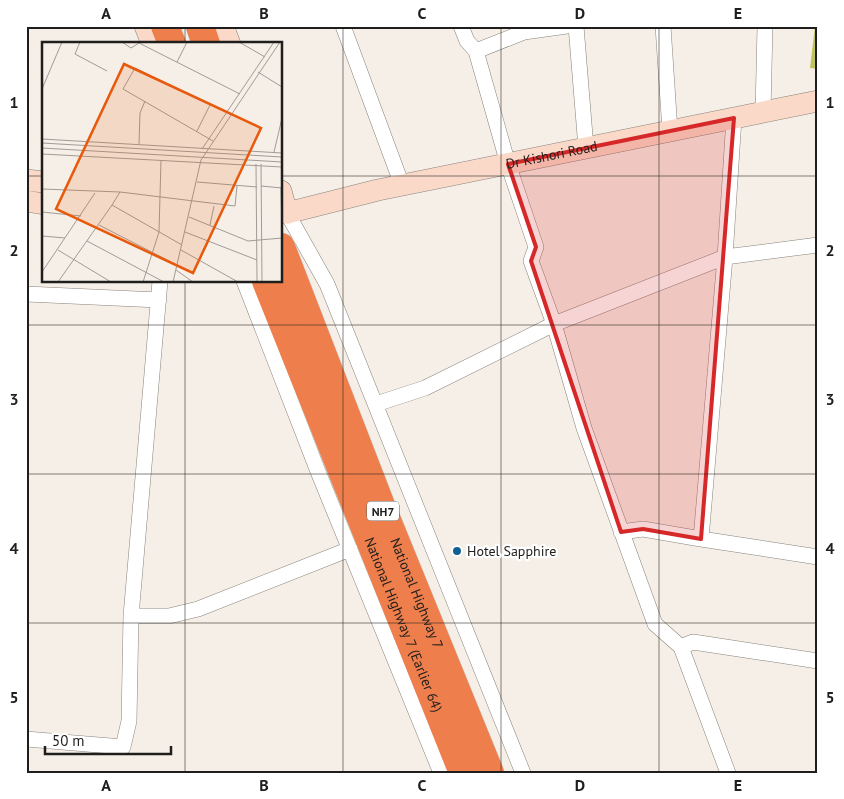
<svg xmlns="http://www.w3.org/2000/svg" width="844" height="799" viewBox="0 0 844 799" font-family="'PT Sans',sans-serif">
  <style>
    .building { fill: #c0c35f }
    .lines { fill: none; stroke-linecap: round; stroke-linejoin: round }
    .street-casing { stroke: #88837b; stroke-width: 16 }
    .secondary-casing { stroke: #88837b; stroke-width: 22 }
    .highway-casing { stroke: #cececd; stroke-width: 29 }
    .street { stroke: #fff; stroke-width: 15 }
    .secondary { stroke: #fad9c9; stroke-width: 21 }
    .highway { stroke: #ee7f4c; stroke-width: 28 }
    .marked { fill: #d62828; fill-opacity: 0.2; stroke: #d62828; stroke-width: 4; stroke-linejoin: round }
    .grid { fill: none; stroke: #201e1c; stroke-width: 1; stroke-opacity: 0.55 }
    .poi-dot { fill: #126092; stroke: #fff; stroke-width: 2 }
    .labels { text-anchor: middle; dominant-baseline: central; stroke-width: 4.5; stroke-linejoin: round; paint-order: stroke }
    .shield { fill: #fff; stroke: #636260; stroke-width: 1 }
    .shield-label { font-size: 12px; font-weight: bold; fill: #201e1c }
    .street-label { font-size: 14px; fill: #201e1c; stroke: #fff }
    .poi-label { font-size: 14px; fill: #201e1c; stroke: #fff; text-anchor: start }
    .inset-road { fill: none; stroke: #a09b96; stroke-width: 1 }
    .view { fill: #e8590c; fill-opacity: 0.15; stroke: #e8590c; stroke-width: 2.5 }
    .inset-edge { fill: none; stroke: #201e1c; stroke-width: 2.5 }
    .neatline { fill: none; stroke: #201e1c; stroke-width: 2 }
    .grid-label { font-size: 16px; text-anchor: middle; font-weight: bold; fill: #201e1c }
  </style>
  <rect width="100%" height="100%" fill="#f5efe7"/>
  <!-- building -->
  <path class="building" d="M 815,26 L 818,26 L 818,69 L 810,68 Z"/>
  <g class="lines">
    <!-- street casing -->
    <g class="street-casing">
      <path id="street" d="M 343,26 L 402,185
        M 461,26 L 467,41 L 476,51 L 508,164 L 536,247 L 531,261 L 554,324 L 584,428 L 655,624 L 681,647 L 728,773
        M 576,26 L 586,148
        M 663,26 L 670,131
        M 476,51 L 524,32 L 567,26
        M 763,112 L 765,26
        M 287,213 L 327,284 L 523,773
        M 244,281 L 319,474 L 441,773
        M 26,294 L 159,300
        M 376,404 L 425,388 L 554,324 L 725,257 L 818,245
        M 621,532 L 643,529 L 701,539 L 725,257 L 734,118
        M 701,539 L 818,557
        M 131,616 L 169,616 L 198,609 L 350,549
        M 681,647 L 693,642 L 818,661
        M 26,739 L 123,747 L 129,721 L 131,616 L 160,281"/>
    </g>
    <!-- secondary casing -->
    <g class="secondary-casing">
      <g id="secondary">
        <path d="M 145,26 L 152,44"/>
        <path d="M 223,26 L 230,44"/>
        <path d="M 26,180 L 44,182"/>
        <path d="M 281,191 L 287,213"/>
        <path d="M 26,201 L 44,204"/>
        <path id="s1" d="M 287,213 L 378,190 L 818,101"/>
      </g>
    </g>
    <!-- highway casing -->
    <g class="highway-casing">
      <g id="highway">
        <path d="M 165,26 L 172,44"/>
        <path d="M 200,26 L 206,44"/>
        <path id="s2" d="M 281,247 L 382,508 L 490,773"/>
        <path id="s3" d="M 266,281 L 463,773"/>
      </g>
    </g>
    <!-- street -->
    <use href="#street" class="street"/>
    <!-- secondary -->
    <use href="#secondary" class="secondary"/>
    <!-- highway -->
    <use href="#highway" class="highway"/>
  </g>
  <!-- marked area -->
  <path class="marked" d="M 734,118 L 701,539 L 643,529 L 621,532 L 531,261 L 536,247 L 508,164 Z"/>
  <!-- grid -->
  <path class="grid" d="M 185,26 L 185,44M 343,26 L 343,773M 501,26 L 501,773M 659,26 L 659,773M 26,176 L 44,176M 281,176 L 818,176M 185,281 L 185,773M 26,325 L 818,325M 26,474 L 818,474M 26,623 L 818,623"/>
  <!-- markers -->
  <circle class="poi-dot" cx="457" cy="551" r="5"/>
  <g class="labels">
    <!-- shield labels -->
    <rect class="shield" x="367" y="501.5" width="32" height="19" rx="4"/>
    <g class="shield-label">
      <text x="383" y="511">NH7</text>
    </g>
    <!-- street labels -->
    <g class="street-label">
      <text stroke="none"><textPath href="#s1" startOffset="271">Dr Kishori Road</textPath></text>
      <text stroke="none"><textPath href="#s2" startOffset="372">National Highway 7</textPath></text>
      <text stroke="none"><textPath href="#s3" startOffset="370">National Highway 7 (Earlier 64)</textPath></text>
    </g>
    <!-- poi labels -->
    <g class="poi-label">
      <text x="467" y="551">Hotel Sapphire</text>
    </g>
  </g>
  <!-- overview -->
  <g transform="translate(42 42)">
    <rect width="240" height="240" fill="#f5efe7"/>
    <path class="inset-road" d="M 38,0 L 33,12 L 65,29M 80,0 L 89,6 L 97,1 L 198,52M 197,0 L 223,15M 135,20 L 145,0M 216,30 L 240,45M 0,47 L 20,0M 155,89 L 168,63M 0,97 L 240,111M 171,99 L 81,47 L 93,26 L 188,72M 0,101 L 240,115M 97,102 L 98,71 L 103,59M 0,106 L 240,120M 160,107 L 232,0M 232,110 L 240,76M 0,112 L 240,125M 214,122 L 215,240M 219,122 L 220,240M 155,140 L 215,145M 219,144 L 240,146M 239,146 L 240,191M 0,147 L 78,150 L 193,164 L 195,144M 78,150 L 70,163 L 140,203M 0,170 L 39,174M 147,175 L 206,199 L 240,196M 57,183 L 135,223M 168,183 L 172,164M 143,190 L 215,218M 0,194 L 23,196M 45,199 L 122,240M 16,208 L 69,240M 139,208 L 196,240M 134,228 L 151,240M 0,230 L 53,151M 16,240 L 70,163M 101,240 L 117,190 L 119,118M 131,240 L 159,118 L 238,0"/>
    <path class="view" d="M 82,22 L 219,86 L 151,231 L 14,167 Z"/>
    <rect width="240" height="240" class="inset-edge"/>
  </g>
  <!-- border -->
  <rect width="844" height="799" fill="none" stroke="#ffffff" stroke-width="55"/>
  <!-- scale -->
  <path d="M45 746v8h126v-8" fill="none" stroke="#201e1c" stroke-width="2.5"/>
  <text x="52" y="746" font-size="15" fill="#201e1c" stroke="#ffffff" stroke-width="4" paint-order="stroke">50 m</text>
  <rect x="28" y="28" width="788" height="744" class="neatline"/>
  <g class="grid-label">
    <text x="106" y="19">A</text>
    <text x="264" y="19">B</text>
    <text x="422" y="19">C</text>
    <text x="580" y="19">D</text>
    <text x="738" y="19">E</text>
    <text x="14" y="108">1</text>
    <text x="830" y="108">1</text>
    <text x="14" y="256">2</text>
    <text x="830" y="256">2</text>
    <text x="14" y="405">3</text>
    <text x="830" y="405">3</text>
    <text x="14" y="554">4</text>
    <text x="830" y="554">4</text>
    <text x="14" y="703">5</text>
    <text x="830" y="703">5</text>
    <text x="106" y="791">A</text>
    <text x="264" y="791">B</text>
    <text x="422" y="791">C</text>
    <text x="580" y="791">D</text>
    <text x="738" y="791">E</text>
  </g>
</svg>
